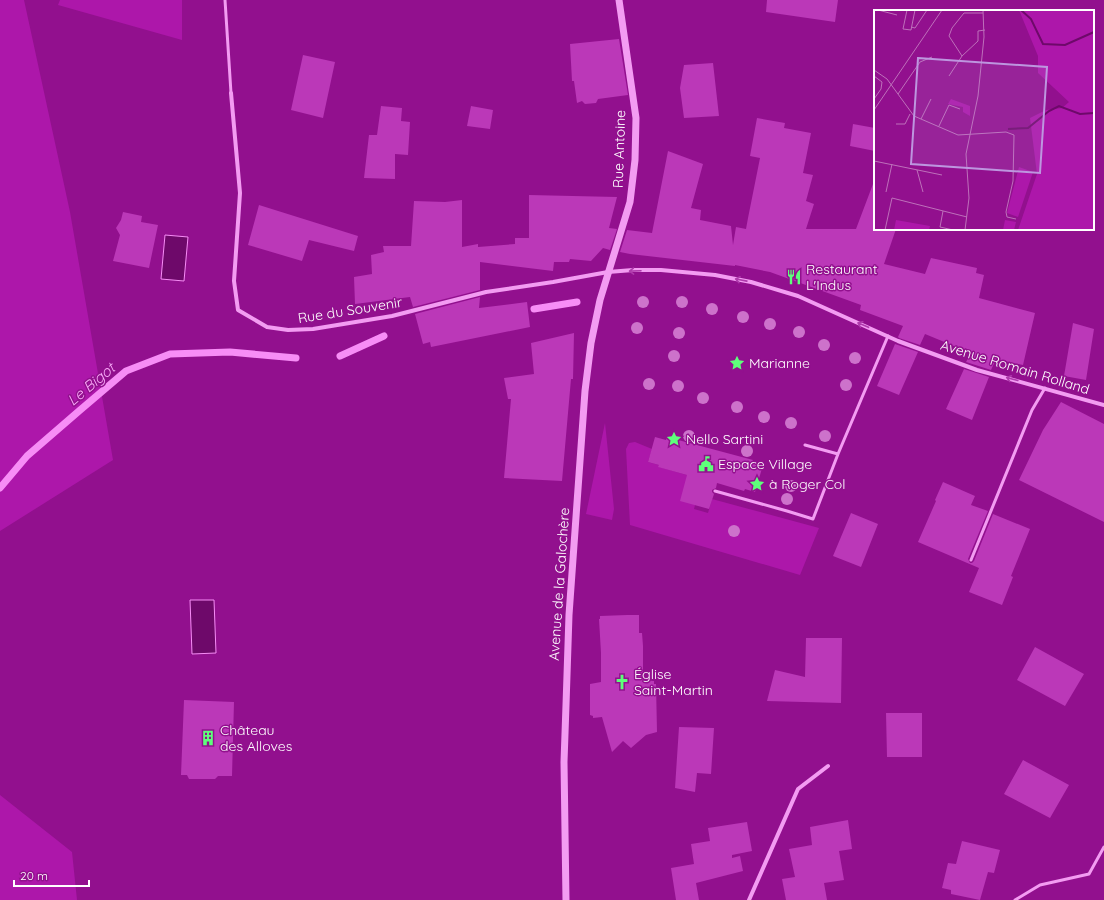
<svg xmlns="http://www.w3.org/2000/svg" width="1104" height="900" viewBox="0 0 1104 900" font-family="Quicksand,sans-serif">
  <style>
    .green { fill: #ad17aa }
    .water { fill: #6e096a; stroke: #f78df6 }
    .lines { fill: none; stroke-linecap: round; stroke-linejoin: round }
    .stream { stroke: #f78df6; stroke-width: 7 }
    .building { fill: #bb38b8 }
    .service { stroke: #f39cf2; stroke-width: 3 }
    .minor { stroke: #f39cf2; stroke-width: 4 }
    .tertiary { stroke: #f39cf2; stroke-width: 7 }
    .tree { fill: #cd72cb }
    .oneway { stroke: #af3aac }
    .labels { text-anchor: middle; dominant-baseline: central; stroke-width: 3; stroke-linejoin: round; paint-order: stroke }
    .street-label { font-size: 14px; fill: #fff; stroke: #92108e }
    .poi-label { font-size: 14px; fill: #fff; stroke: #92108e; text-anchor: start }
    .water-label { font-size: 15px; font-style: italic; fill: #faacf9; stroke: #92108e }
    .inset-river { fill: none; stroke: #6e096a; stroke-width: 2 }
    .inset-road { fill: none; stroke: #be70bb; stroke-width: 1 }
    .view { fill: #bd96df; fill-opacity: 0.15; stroke: #bd96df; stroke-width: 2 }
    .inset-edge { fill: none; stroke: #fff; stroke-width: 2 }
  </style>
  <rect width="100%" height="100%" fill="#92108e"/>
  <!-- green -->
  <path class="green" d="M 0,0 L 24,0 L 70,212 L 113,460 L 0,531 Z
    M 60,0 L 182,0 L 182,40 L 58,5 Z
    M 605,423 L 614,509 L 612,520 L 586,514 Z
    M 635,442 L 652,449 L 648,462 L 659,465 L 659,467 L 687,475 L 695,505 L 694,509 L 708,513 L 712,499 L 819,528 L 800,575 L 630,525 L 626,449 L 629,443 Z
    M 0,795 L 72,852 L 77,900 L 0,900 Z"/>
  <!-- water -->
  <path class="water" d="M 165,235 L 188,237 L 184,281 L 161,279 Z
    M 190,600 L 214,600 L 216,653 L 192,654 Z"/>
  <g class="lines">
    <!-- stream -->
    <path class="stream" d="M 534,309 L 577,302
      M 340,356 L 384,336
      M 0,488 L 27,456 L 79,411 L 126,371 L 170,354 L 230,352 L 296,358"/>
  </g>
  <!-- building -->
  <path class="building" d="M 767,0 L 838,0 L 835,22 L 766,12 Z
    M 619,39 L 628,95 L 598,99 L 596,103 L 585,104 L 582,101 L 577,103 L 574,81 L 572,81 L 570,44 Z
    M 303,55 L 335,62 L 323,118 L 291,110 Z
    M 713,63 L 719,116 L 684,118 L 680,88 L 684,65 Z
    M 381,106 L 402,108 L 401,121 L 410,122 L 408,155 L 395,154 L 395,179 L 364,178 L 369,135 L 377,135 Z
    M 471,106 L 493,110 L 490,129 L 467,126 Z
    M 757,118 L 785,123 L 784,128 L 811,133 L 803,173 L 813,175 L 806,201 L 814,204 L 806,229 L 856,229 L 873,184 L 875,185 L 875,229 L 896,229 L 884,264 L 925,274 L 931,258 L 977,268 L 976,273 L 984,275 L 979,298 L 1035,313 L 1023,365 L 996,359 L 991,370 L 966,362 L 971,353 L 925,334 L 920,345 L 899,338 L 898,337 L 903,326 L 860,310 L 861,305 L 770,272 L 735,265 L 735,266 L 630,254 L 620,252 L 627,230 L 652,233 L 668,151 L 703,164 L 691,208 L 701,210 L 700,220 L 731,226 L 733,245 L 736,227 L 746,229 L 748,218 L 760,158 L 750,156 Z
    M 853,124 L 875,128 L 875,151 L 850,146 Z
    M 529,195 L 617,197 L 609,228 L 617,229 L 610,250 L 603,248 L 591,261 L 570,259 L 569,262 L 554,262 L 553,271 L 480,262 L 480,290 L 413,307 L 410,297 L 355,304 L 354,277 L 372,274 L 371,255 L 384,252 L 383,246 L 411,246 L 414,201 L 445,202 L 462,200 L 462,247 L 478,244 L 478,247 L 515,244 L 515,238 L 529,238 Z
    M 259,205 L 358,236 L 354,251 L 309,240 L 302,261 L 248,245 Z
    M 123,212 L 142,216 L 141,222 L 158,225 L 149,268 L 113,261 L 120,235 L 116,228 L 121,220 Z
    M 480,297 L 479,308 L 527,302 L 530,327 L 431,347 L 430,342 L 423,344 L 415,314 Z
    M 1073,323 L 1094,329 L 1086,380 L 1064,376 Z
    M 574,333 L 573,379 L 571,379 L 562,481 L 504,478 L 511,399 L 508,399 L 504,378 L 534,374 L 531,343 Z
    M 895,344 L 918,352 L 899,395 L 877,386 Z
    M 964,369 L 989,377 L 972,420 L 946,409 Z
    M 1061,402 L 1104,424 L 1104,522 L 1019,480 L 1043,430 Z
    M 655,437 L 666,440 L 667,437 L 753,460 L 752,463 L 763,465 L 755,492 L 745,489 L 744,491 L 717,483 L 716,488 L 712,490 L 712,492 L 714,494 L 709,509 L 680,501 L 687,475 L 658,467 L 659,465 L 648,462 Z
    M 943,482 L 975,496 L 971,505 L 988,511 L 968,559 L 970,563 L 972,563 L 974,561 L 993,514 L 1030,529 L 1011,576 L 1013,577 L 1002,605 L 969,592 L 979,568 L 918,542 L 936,501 L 935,500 Z
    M 851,513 L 878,524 L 861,567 L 833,556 Z
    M 627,615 L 639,615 L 639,633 L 642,633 L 643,646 L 643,680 L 654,681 L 654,684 L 656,684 L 657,732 L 646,735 L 631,748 L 623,741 L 612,752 L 602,717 L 593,718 L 593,716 L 590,715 L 590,684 L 601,682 L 601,653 L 599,619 L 600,619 L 600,616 Z
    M 806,638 L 842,638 L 841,703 L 767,701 L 775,670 L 805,677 Z
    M 1035,647 L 1084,674 L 1065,706 L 1017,680 Z
    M 184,700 L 234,702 L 232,776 L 218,776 L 215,779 L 189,779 L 187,775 L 181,775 Z
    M 886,713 L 922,713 L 922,757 L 887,757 Z
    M 679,727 L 714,728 L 711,774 L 697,773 L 695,792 L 675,788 Z
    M 1023,760 L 1069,785 L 1050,818 L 1004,794 Z
    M 848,820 L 852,849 L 839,851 L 844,880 L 824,883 L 827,900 L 786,900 L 782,879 L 795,877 L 789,849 L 812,845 L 810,827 Z
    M 747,822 L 752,851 L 732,855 L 732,858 L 740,856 L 743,871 L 696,883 L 699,900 L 676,900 L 671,868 L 694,864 L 691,844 L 710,841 L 708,828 Z
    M 962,841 L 1000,850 L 994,873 L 988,872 L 980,900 L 951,894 L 951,890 L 942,888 L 948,863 L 956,864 Z"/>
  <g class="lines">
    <!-- service -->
    <path class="service" d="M 225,0 L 231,93
      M 805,445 L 838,454
      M 715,491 L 787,511 L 813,519 L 838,454 L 888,336
      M 971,560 L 1032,410 L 1045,388
      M 1015,900 L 1040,885 L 1089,874 L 1104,847"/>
    <!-- minor -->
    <path class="minor" d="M 231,93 L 240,193 L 234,281 L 238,310 L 267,327 L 288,330 L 313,329 L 392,316 L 486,292 L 553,282 L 608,272 L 633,270 L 661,270 L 715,275 L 751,282 L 798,296 L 898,341 L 977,370 L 1104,405
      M 749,900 L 798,789 L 828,766"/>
    <!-- tertiary -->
    <path class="tertiary" d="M 566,900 L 564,762 L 566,705 L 569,615 L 585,391 L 591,343 L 600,300 L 630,202 L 635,160 L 636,118 L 619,0"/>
  </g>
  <!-- trees -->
  <g class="tree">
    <circle cx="643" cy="302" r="6"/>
    <circle cx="682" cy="302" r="6"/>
    <circle cx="712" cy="309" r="6"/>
    <circle cx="743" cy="317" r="6"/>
    <circle cx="770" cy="324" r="6"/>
    <circle cx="637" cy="328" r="6"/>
    <circle cx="799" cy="332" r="6"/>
    <circle cx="679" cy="333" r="6"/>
    <circle cx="824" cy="345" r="6"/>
    <circle cx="674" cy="356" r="6"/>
    <circle cx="855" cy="358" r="6"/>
    <circle cx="649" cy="384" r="6"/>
    <circle cx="846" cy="385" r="6"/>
    <circle cx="678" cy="386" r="6"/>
    <circle cx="703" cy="398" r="6"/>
    <circle cx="737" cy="407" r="6"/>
    <circle cx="764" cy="417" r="6"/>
    <circle cx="791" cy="423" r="6"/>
    <circle cx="689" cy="436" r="6"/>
    <circle cx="825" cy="436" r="6"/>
    <circle cx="747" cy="451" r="6"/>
    <circle cx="791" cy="486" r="6"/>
    <circle cx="787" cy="499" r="6"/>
    <circle cx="734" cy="531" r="6"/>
  </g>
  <!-- one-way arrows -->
  <defs><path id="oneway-shaft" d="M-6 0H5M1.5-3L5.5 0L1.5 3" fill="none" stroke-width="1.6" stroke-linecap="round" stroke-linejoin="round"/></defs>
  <g class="oneway">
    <use href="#oneway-shaft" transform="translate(635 271) rotate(178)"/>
    <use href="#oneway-shaft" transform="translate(741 280) rotate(-169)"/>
    <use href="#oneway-shaft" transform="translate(863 325) rotate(-157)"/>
    <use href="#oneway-shaft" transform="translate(1012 379) rotate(-165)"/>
  </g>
  <!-- icons -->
  <defs>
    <g id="restaurant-bare" transform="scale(1.2)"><path d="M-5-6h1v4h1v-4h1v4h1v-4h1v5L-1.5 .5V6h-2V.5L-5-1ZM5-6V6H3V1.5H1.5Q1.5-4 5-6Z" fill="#5eff7b" stroke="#92108e" stroke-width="2.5" paint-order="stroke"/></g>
    <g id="sight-bare" transform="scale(1.2)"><path d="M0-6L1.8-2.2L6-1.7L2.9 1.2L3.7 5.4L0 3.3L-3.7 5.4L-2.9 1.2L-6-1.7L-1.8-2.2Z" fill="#5eff7b" stroke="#92108e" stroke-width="2.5" paint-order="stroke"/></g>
    <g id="civic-bare" transform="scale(1.2)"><path d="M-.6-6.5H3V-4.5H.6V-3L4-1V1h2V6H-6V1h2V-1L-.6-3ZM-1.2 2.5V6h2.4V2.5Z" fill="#5eff7b" stroke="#92108e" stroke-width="2.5" paint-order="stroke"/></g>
    <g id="church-bare" transform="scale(1.2)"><path d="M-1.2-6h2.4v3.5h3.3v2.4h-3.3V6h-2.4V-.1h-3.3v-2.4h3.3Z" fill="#5eff7b" stroke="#92108e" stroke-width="2.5" paint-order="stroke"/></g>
    <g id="building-bare" transform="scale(1.2)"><path d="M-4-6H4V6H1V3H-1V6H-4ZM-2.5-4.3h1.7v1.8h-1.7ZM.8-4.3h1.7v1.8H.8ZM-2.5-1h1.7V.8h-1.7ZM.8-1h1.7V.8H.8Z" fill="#5eff7b" stroke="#92108e" stroke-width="2.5" paint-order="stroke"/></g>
  </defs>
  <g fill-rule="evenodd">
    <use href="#restaurant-bare" x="794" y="277"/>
    <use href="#sight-bare" x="737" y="363"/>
    <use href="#sight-bare" x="674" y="439"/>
    <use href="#civic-bare" x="706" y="464"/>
    <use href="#sight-bare" x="757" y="484"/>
    <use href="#church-bare" x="622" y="682"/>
    <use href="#building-bare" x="208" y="738"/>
  </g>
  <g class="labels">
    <!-- street labels -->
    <g class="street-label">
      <text transform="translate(619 149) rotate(-88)">Rue Antoine</text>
      <text transform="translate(350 310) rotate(-9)">Rue du Souvenir</text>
      <text transform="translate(1015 367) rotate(17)">Avenue Romain Rolland</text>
      <text transform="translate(559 584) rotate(-86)">Avenue de la Galochère</text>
    </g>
    <!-- poi labels -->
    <g class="poi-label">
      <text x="806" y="269">Restaurant<tspan x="806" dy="16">L'Indus</tspan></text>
      <text x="749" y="363">Marianne</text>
      <text x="686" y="439">Nello Sartini</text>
      <text x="718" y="464">Espace Village</text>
      <text x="769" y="484">à Roger Col</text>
      <text x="634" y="674">Église<tspan x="634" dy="16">Saint-Martin</tspan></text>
      <text x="220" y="730">Château<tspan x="220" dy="16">des Alloves</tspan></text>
    </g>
    <!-- water labels -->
    <g class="water-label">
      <text transform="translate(91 384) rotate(-40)">Le Bigot</text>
    </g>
  </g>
  <!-- overview -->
  <g transform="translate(874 10)">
    <rect width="220" height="220" fill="#92108e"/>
    <path d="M 145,0 L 220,0 L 220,220 L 144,220 L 163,164 L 156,108 L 172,100 L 188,98 L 195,92 L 164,63 L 164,46 ZM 77,89 L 96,96 L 96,106 L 89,102 L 89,97 L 74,94 ZM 145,157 L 159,162 L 144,207 L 133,203 ZM 22,210 L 56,216 L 55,220 L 20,220 ZM 131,210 L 142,212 L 140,220 L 129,220 Z" fill="#ad17aa"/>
    <path class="inset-river" d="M 147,0 L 157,9 L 169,34 L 191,35 L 220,22M 134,119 L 154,118 L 175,101 L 185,96 L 206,104 L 220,103"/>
    <path class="inset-road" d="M 4,0 L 23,5M 33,0 L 29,19 L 37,20 L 41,0M 109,3 L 90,3 L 78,18 L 75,26 L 88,46 L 104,31 L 104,21 L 111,20M 37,17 L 41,18 L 53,0M 0,60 L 13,69 L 40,106 L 84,125 L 132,122 L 140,125 L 139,171 L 132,202 L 133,207 L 142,209M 0,66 L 8,72 L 7,79 L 0,89M 75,66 L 88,46M 24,84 L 46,52 L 58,47M 0,100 L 68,0M 47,109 L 57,89M 22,114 L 31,114 L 36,104M 65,116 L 75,95 L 86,99M 0,151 L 68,165M 43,160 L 49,182M 12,182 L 18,154M 69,201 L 66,217 L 79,220M 11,220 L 18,188 L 93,207M 91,220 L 95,188 L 92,144 L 104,86 L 110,27 L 109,0"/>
    <path class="view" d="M 44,48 L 173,57 L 166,163 L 37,154 Z"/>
    <rect width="220" height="220" class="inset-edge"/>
  </g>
  <!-- scale -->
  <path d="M14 880v6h75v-6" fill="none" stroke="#ffffff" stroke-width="2"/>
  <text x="20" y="880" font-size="12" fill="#ffffff" stroke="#92108e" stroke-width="3" paint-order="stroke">20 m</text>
</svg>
